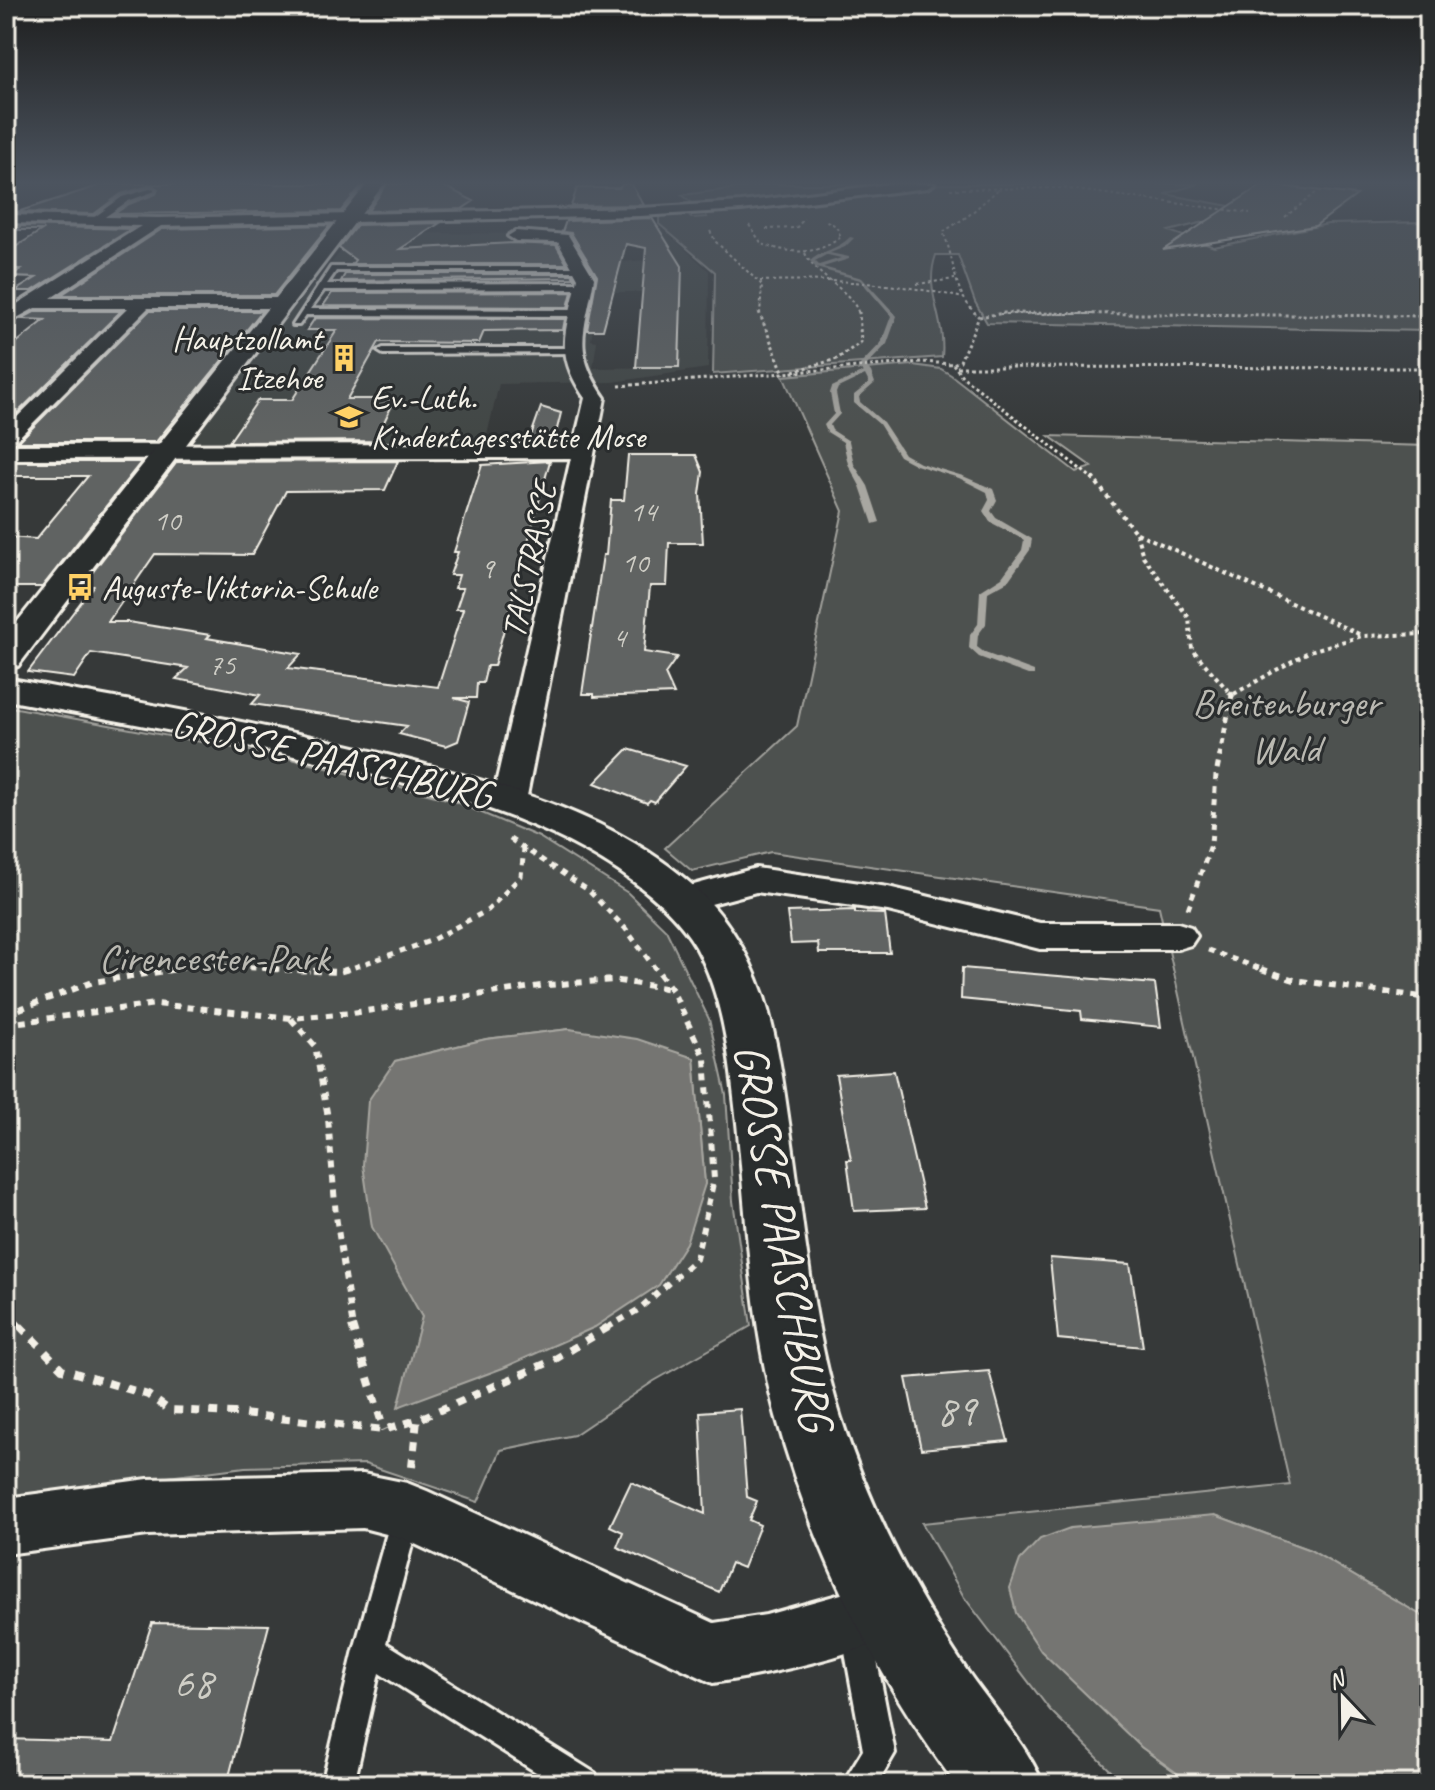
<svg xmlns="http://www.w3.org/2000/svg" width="1435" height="1790" viewBox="0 0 1435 1790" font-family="Caveat,sans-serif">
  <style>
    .built { fill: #434645; fill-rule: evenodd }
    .green { fill: #4e514f; stroke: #a1a19c; stroke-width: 2; fill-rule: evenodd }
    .water { fill: #757572; stroke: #a8a7a1; stroke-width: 2 }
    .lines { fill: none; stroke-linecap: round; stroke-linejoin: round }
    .stream { fill: #a8a7a1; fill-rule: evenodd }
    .building { fill: #616362; stroke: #f4f1e8; stroke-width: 2 }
    .service-casing { stroke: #f4f1e8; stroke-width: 6 }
    .minor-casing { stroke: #f4f1e8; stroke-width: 6 }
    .secondary-casing { stroke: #f4f1e8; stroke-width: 6 }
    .path-far5 { stroke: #f4f1e8; stroke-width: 2; stroke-dasharray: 3 3; stroke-linecap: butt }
    .path-far4 { stroke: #f4f1e8; stroke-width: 3; stroke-dasharray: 3 3; stroke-linecap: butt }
    .path-far3 { stroke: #f4f1e8; stroke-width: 4; stroke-dasharray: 4 4; stroke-linecap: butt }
    .path-far2 { stroke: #f4f1e8; stroke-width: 5; stroke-dasharray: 6 6; stroke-linecap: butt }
    .path-far1 { stroke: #f4f1e8; stroke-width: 6; stroke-dasharray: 7 7; stroke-linecap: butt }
    .path { stroke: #f4f1e8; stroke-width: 8; stroke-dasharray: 9 9; stroke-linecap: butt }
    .service { fill: #2a2d2e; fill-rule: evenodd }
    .minor { fill: #2a2d2e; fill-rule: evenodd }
    .secondary { fill: #2a2d2e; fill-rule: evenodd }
    .labels { text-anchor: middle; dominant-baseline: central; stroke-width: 6; stroke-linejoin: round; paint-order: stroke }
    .far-number-label { font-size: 30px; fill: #cfcec6 }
    .far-poi-label { font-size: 34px; fill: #f4f1e8; stroke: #2a2d2e; text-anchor: start }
    .far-street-label { font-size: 34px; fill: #f4f1e8; stroke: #2a2d2e }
    .park-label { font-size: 40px; fill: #bab9b2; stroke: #2a2d2e }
    .street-label { font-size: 40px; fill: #f4f1e8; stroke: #2a2d2e }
    .near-number-label { font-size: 44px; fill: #cfcec6 }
    .near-street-label { font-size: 48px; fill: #f4f1e8; stroke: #2a2d2e }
  </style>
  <rect width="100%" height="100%" fill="#363939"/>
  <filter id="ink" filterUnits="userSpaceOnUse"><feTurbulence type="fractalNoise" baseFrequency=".0125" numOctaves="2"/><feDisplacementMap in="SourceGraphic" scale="16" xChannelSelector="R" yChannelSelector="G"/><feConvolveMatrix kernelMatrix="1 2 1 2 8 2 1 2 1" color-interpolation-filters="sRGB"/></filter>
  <g filter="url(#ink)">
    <!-- built -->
    <path class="built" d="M 657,224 L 709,271 L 708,368 L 613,382 L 499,384 L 485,444 L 187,445 L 227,390 L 356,233 L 574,234 L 589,229 ZM 656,225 L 676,258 L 606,263 L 583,239 ZM 338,273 L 571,273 L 569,282 L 332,282 ZM 600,292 L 681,292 L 678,367 L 593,368 L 597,341 L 591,340 ZM 326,294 L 561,294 L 562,295 L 557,308 L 527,308 L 527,305 L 317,307 ZM 311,317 L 552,317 L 553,318 L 548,330 L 334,328 L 302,330 ZM 329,342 L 378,342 L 361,374 L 309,374 Z"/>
    <!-- green -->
    <path class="green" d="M 770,184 L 907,184 L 760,202 L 696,206 L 682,195 Z
      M 940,184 L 1198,184 L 1165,194 L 1251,210 L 1169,231 L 1214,247 L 1328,224 L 1429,222 L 1429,331 L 987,323 L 975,302 L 958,255 L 936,255 C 923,292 946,317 942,357 L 713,374 L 715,272 L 659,224 L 659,215 L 687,214 L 691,218 L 707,217 L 705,213 L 820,203 Z
      M 913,365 L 941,369 L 951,375 L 1076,472 L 1092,467 L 1049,436 L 1429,446 L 1429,1620 L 1310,1550 L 1215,1515 L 1141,1747 L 1192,1784 L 1124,1784 L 1050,1710 L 964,1597 L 922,1523 L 1290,1485 L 1159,907 L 771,852 L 692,871 L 665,848 L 797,726 L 843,511 L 783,376 Z
      M 6,706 L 288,758 L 451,800 L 539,837 L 628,893 L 666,930 L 709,1019 L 726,1095 L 733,1201 L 751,1326 L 654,1381 L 574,1435 L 501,1450 L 478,1502 L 365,1464 L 245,1467 L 6,1498 ZM 569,1029 L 694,1058 L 705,1184 L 399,1407 L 422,1317 L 395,1061 L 486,1039 Z"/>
    <!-- water -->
    <path class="water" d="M 569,1029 L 637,1039 L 694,1058 L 705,1184 L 686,1243 L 659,1285 L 595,1327 L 503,1368 L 398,1407 L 422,1317 L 372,1227 L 363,1165 L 368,1101 L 395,1061 L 486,1039 Z
      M 1215,1515 L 1310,1550 L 1429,1620 L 1429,1784 L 1192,1784 L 1141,1747 L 1041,1651 L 1016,1613 L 1010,1588 L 1020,1560 L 1040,1539 L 1070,1528 Z"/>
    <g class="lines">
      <!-- stream -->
      <path class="stream" d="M 850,237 L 854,238 L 845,247 L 830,253 L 849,257 L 849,259 L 823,267 L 862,278 L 897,316 L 887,344 L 866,366 L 871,372 L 875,383 L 859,397 L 860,402 L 883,422 L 904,454 L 920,463 L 963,476 L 993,489 L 997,500 L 991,511 L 996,518 L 1032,539 L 1030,550 L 1008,581 L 988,592 L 986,624 L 978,635 L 977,647 L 985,653 L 1034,671 L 1034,675 L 1028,675 L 979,657 L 969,648 L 970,635 L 978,624 L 980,591 L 1002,577 L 1022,550 L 1024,540 L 990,522 L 983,511 L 989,500 L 987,492 L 959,478 L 916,465 L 899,456 L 879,424 L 854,403 L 854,395 L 869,383 L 865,375 L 838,388 L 836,393 L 840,414 L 830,425 L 832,430 L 849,441 L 854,464 L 868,486 L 880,522 L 873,524 L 860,486 L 848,464 L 843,442 L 827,432 L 824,425 L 834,414 L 830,393 L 832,387 L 863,372 L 860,365 L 881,343 L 891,316 L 860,280 L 816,268 L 810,261 C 822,250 839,249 850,237 ZM 826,255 L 828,255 L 841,258 L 819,265 L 815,261 Z"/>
    </g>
    <!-- building -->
    <path class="building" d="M 104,184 L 363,184 L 341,211 L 114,214 L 129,204 L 156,194 L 158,189 L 152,185 L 121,194 L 94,214 L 17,212 Z
      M 387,184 L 440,184 L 474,201 L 462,209 L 368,211 Z
      M 623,184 L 631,184 L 644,205 L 571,206 L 577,188 L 619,188 Z
      M 1263,184 L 1357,195 L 1315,226 L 1163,250 Z
      M 652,218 L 682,266 L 679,367 L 636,367 L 646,248 L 626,244 L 603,330 L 587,330 L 597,276 L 571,233 L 562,232 L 566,221 Z
      M 440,223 L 400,249 L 513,243 L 556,245 L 567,264 L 352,264 L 355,260 L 339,248 L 357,225 Z
      M 330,225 L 274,295 L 61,295 L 162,229 Z
      M 21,226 L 131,229 L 32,291 L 15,291 L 36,278 L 9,277 L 21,269 L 6,269 L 6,253 L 42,230 L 15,230 Z
      M 345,274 L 572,274 L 575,278 L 341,281 Z
      M 572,292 L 568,307 L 323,306 L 332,293 Z
      M 36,311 L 121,311 L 6,424 L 6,351 L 45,320 L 21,319 Z
      M 149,311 L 262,311 L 156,442 L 18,442 Z
      M 315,318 L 565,319 L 563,330 L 484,331 L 479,343 L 379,342 L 347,399 L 395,399 L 375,441 L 229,442 L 258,400 L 292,400 L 337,330 L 307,330 Z
      M 541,407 L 561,413 L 554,441 L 529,441 Z
      M 628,455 L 696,455 L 703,472 L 700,494 L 703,543 L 669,543 L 667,586 L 650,586 L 644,652 L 677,657 L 665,674 L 674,694 L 594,697 L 594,694 L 582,694 L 603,555 L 606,555 L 611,500 L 624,500 Z
      M 398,461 L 385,490 L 286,491 L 252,555 L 155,554 L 108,622 L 128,622 L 210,635 L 207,638 L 301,654 L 288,668 L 438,687 L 463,609 L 456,609 L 463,588 L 455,588 L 459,575 L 450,575 L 458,552 L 454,552 L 482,465 L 550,461 L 494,666 L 487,666 L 483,683 L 477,683 L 476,698 L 454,698 L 469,702 L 458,741 L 446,746 L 399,734 L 407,726 L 252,704 L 260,695 L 176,679 L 188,668 L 91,653 L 74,678 L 28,672 L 93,586 L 82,586 L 177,462 Z
      M 6,462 L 141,462 L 42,587 L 6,587 L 6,537 L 36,539 L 88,476 L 6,476 Z
      M 628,749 L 686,766 L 655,802 L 650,800 L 647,803 L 595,783 Z
      M 855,910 L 855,913 L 885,914 L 890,953 L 819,953 L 818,943 L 791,944 L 787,912 Z
      M 962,968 L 1155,984 L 1161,1027 L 1082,1019 L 1081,1011 L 961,999 Z
      M 894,1071 L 925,1208 L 854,1211 L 847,1160 L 851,1160 L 836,1075 Z
      M 1050,1258 L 1130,1264 L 1143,1347 L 1058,1339 Z
      M 989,1371 L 1008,1441 L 921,1449 L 906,1378 Z
      M 740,1409 L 747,1497 L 757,1501 L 749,1520 L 760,1525 L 743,1568 L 731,1563 L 719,1592 L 617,1547 L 623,1532 L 610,1526 L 631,1482 L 705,1514 L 700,1412 Z
      M 152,1623 L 269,1625 L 227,1784 L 6,1784 L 6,1739 L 113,1742 Z"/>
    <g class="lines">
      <!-- service casing -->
      <g class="service-casing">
        <path id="service" d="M 153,188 L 155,191 L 128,201 L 96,223 L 89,221 L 122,197 Z
          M 331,267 L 583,267 L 586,271 L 336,271 L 327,284 L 586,283 L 590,286 L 586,289 L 324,290 L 310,309 L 580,310 L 584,313 L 580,316 L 306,315 L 299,325 L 293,325 Z
          M 572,348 L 577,351 L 575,353 L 383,354 L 378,351 L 383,348 Z
          M 406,1501 L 416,1505 L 420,1515 L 386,1643 L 595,1773 L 600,1784 L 555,1784 L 379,1673 L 354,1784 L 322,1784 L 354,1650 L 392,1515 L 396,1505 Z
          M 855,1610 L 865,1615 L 870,1625 L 895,1753 L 877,1784 L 842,1784 L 863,1750 L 840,1625 L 845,1615 Z"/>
      </g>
      <!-- minor casing -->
      <g class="minor-casing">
        <path id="minor" d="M 889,184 L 934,184 L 927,188 L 741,210 L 640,216 L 161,226 L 51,298 L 282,298 L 291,303 L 282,308 L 148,308 L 11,445 L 574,444 L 585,398 C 552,350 567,330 578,278 L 558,242 L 516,241 L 508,236 L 516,231 L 568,235 L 594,278 C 585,332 571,349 605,398 L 526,801 L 521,808 L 509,811 L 497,808 L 492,801 L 571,458 L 6,459 L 6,428 L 128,308 L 35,308 L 6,324 L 6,311 L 141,226 L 6,223 L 6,215 L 158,218 L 640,208 L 741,202 Z
          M 756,868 L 888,887 L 1040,923 L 1178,923 L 1191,927 L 1197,936 L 1191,945 L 1178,949 L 1040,949 L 888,911 L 756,892 L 681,912 L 668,908 L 663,900 L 668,892 Z
          M 363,1474 L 407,1483 L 427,1491 L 714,1623 L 766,1615 L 888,1581 L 909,1589 L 917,1610 L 909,1631 C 847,1656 779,1673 713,1683 L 402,1538 L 363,1528 L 148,1535 L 6,1554 L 6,1498 L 148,1479 Z"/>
      </g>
      <!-- secondary casing -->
      <g class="secondary-casing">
        <path id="secondary" d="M 367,184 L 384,184 L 18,666 L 6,669 L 6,636 Z
          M 6,678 C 144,704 282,726 418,763 C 513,788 614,817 690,883 C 725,913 749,953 764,997 C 777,1037 783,1081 789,1123 C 804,1221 811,1323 841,1418 C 870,1509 914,1592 967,1671 C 993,1709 1025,1742 1043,1784 L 956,1784 C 874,1675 812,1547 776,1416 C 750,1321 747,1220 737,1123 C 730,1064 725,1000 696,947 C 681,921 658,900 634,882 C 566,831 482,804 401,782 C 271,747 138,725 6,700 Z"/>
      </g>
      <!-- path-far5 -->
      <path class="path-far5" d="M 950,189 L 1062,188 L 1250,213
        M 1285,217 L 1317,192
        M 749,225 L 762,244 C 791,254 816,256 841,237 L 836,226 L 825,220
        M 766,229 L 796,228 L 804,219
        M 710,231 L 716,242 L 762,285 L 760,314
        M 805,253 C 817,280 849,286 859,314
        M 760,281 C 829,279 896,282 963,298
        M 917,284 L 955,279
        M 976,314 C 951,289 956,261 943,232 L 968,216 L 1001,187
        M 1000,314 L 1093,314"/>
      <!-- path-far4 -->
      <path class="path-far4" d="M 759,312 L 784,374
        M 979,317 L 1004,313 L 1429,316
        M 953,364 L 962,376 L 1093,479
        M 957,367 L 1429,368
        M 794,371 L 837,359 L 861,342 L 859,312
        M 619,386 L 922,362 L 953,364 L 960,361 L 979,317 L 974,312"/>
      <!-- path-far3 -->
      <path class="path-far3" d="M 1092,477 L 1135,532 L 1361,635
        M 1136,533 L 1143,556 L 1189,618 L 1192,649 L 1231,694
        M 1234,694 L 1310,651 L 1362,636 L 1429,634"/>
      <!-- path-far2 -->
      <path class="path-far2" d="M 1229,692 L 1232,695
        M 510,839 L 588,890 L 625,928 L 657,971
        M 1188,909 L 1211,845 L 1216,775 L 1232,695 L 1238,692
        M 1208,950 L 1267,971
        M 166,971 L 201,965 L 310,971
        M 343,971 L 430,941 L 488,910 L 521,876 L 524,849"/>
      <!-- path-far1 -->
      <path class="path-far1" d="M 271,969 L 339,972 L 349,969
        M 1261,969 L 1294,980 L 1429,998
        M 6,1014 L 93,982 L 178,969
        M 291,1019 L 315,1046 L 328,1118 L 336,1216 L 353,1328
        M 6,1024 L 156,1004 L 291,1018 L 352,1013 L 547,985 L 613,980 L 671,989
        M 6,1312 L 22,1328
        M 607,1328 L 638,1310 L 696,1259 L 714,1179 L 705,1059 L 672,990 L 656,969"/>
      <!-- path -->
      <path class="path" d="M 20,1326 L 62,1369 L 148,1395 L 169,1410 L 234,1413 L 384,1430 L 417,1420 L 552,1361 L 610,1326
        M 352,1326 L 384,1430
        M 412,1467 L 417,1420"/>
      <!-- service -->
      <use href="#service" class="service"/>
      <!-- minor -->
      <use href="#minor" class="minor"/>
      <!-- secondary -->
      <use href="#secondary" class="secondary"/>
    </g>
  </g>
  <!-- sky -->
  <linearGradient id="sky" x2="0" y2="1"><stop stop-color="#1e1f1f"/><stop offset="0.42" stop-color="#4c545f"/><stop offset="1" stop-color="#4c545f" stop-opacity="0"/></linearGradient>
  <rect width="1435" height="435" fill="url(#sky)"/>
  <!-- icons -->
  <defs>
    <g id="building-bare" transform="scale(2.16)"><path d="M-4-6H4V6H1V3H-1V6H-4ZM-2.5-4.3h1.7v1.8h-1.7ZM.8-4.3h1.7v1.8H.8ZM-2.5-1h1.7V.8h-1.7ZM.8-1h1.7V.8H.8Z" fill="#ffd166" stroke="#2a2d2e" stroke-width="2.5" paint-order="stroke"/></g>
    <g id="school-bare" transform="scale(2.16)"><path d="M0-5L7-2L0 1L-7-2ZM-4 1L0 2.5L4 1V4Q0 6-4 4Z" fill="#ffd166" stroke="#2a2d2e" stroke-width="2.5" paint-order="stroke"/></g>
    <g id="bus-bare" transform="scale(2.16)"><path d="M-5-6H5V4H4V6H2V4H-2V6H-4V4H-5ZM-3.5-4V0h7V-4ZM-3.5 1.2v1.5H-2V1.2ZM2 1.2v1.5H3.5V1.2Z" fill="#ffd166" stroke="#2a2d2e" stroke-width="2.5" paint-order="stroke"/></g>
  </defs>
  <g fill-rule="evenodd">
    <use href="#building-bare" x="344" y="358"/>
    <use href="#school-bare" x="349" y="417"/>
    <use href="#bus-bare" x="80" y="587"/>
  </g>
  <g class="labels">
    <!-- far-number labels -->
    <g class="far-number-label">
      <text x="643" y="511">14</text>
      <text x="167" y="520">10</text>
      <text x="635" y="562">10</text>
      <text x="487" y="568">9</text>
      <text x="619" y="637">4</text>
      <text x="222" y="664">75</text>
    </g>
    <!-- far-poi labels -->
    <g class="far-poi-label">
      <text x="322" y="338" text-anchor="end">Hauptzollamt<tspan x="322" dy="39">Itzehoe</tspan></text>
      <text x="371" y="397">Ev.-Luth.<tspan x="371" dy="39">Kindertagesstätte Mose</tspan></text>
      <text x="102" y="587">Auguste-Viktoria-Schule</text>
    </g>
    <!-- far-street labels -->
    <g class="far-street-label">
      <text transform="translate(529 560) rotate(-78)">TALSTRASSE</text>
    </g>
    <!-- park labels -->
    <g class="park-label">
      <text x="1286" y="703">Breitenburger<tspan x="1286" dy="46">Wald</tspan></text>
      <text x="214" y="958">Cirencester-Park</text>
    </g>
    <!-- street labels -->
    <g class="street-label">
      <text transform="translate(332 759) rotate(13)">GROSSE PAASCHBURG</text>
    </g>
    <!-- near-number labels -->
    <g class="near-number-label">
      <text x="956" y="1410">89</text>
      <text x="193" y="1682">68</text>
    </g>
    <!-- near-street labels -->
    <g class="near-street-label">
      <text transform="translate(784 1237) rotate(80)">GROSSE PAASCHBURG</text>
    </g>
  </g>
  <!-- margin -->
  <rect width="1435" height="1790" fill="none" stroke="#2a2d2e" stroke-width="32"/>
  <rect x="16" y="16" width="1403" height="1758" fill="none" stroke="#f4f1e8" stroke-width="3" filter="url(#ink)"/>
  <!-- north arrow -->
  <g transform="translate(1343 1698) rotate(338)" stroke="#2a2d2e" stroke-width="6" paint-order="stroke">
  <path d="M0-6L14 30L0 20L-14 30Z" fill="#f4f1e8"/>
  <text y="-12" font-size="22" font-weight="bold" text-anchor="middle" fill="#f4f1e8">N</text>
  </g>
</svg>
